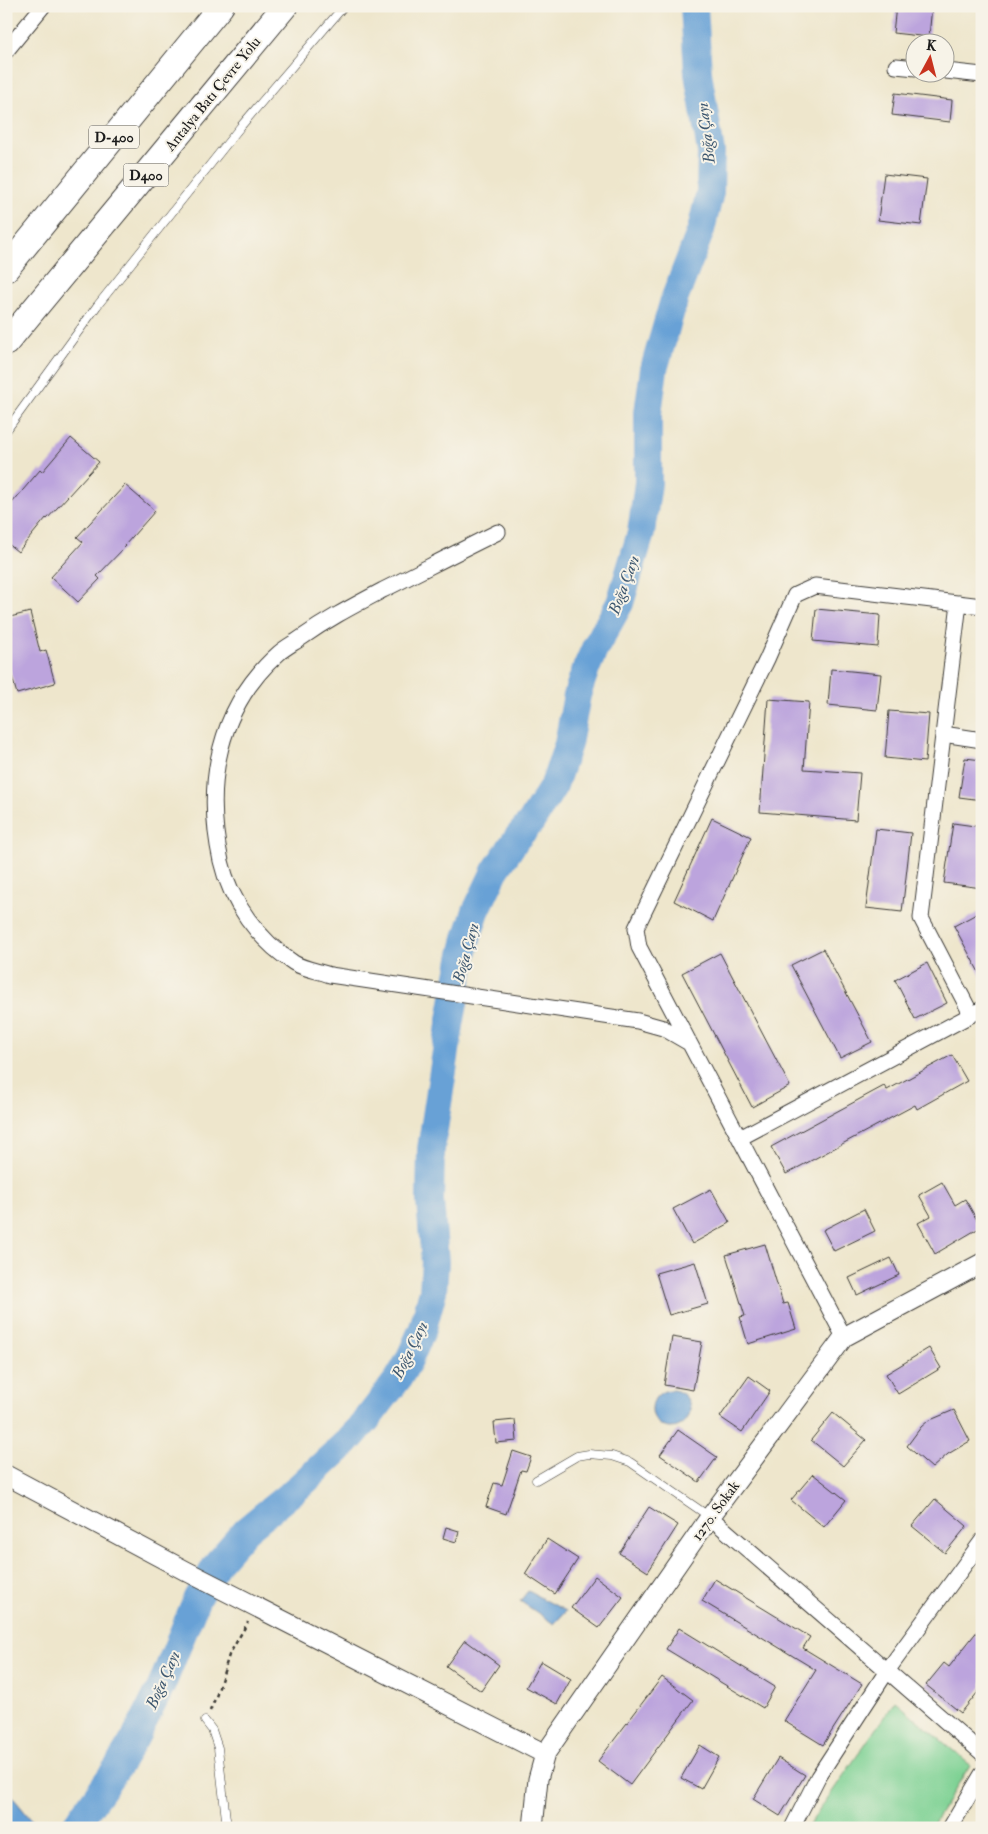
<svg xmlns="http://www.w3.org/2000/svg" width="988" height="1834" viewBox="0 0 988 1834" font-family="'IM FELL Double Pica',serif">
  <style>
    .green { fill: #7fd294; stroke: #4e7758 }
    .water { fill: #67a1d6; stroke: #425e79 }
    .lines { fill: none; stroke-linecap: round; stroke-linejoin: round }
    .river { stroke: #67a1d6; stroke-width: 28 }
    .building { fill: #bca4dd }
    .service-casing { stroke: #3c3a36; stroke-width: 9 }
    .minor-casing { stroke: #3c3a36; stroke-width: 17 }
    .tertiary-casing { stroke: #3c3a36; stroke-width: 21 }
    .trunk-casing { stroke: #3c3a36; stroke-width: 27 }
    .path { stroke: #3c3a36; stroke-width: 2.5; stroke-dasharray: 4 4; stroke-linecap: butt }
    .service { stroke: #fff; stroke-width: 8 }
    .minor { stroke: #fff; stroke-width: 15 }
    .tertiary { stroke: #fff; stroke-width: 19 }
    .trunk { stroke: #fff; stroke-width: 25 }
    .labels { text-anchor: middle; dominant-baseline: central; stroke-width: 4; stroke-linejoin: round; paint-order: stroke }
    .shield { fill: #f7f3e8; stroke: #5e5c59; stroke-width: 1 }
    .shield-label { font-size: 14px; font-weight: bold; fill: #1c1c1c }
    .street-label { font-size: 15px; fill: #1c1c1c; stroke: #f7f3e8 }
    .water-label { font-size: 16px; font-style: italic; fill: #3e5870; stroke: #f7f3e8 }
  </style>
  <rect width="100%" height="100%" fill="#f7f3e8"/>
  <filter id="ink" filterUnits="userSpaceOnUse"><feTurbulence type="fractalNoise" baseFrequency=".02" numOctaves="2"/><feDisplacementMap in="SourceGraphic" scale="10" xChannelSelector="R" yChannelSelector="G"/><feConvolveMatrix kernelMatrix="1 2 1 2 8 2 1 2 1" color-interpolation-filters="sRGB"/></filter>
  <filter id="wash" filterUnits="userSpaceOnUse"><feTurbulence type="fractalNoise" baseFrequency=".0096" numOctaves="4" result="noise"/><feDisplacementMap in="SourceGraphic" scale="20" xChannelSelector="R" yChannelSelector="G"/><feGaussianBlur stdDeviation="1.12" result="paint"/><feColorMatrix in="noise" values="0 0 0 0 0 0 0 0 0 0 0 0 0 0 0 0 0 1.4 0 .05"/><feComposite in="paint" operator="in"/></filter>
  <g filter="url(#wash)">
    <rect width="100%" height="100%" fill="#eee6cc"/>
    <!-- green -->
    <path class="green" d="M 895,1701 L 970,1765 L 931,1828 L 807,1828 Z"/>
    <!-- water -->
    <path class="water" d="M652 1409a19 19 0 1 1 38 0a19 19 0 1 1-38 0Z
      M 528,1591 L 566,1611 L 554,1624 L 520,1601 Z
      M 6,1789 L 38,1828 L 6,1828 Z"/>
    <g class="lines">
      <!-- river -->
      <path class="river" d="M 74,1828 L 118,1766 L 135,1738 L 161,1687 L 197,1598 L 218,1562 L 246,1530 L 301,1485 L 347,1442 L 365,1422 L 398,1379 L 408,1362 L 423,1328 L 433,1291 L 435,1262 L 430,1201 L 431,1149 L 450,1025 L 462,959 L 468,935 L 476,911 L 495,871 L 517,838 L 531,822 L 554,785 L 568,744 L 577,695 L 585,671 L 595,648 L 620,603 L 641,533 L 648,483 L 648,413 L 654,369 L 674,300 L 701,230 L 710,192 L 711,152 L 698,73 L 694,6"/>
    </g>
    <g id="blocks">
      <!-- building -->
      <path class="building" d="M 896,6 L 932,6 L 929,37 L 893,33 Z
        M 895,93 L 952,100 L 950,122 L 892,115 Z
        M 884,174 L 927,179 L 921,225 L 878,220 Z
        M 71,438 L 99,462 L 47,519 L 46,518 L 18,552 L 6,542 L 6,510 L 40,470 L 42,472 Z
        M 125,485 L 155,511 L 125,545 L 126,546 L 97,576 L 100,579 L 78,602 L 51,577 L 83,542 L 77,537 Z
        M 816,609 L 880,615 L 878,647 L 813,641 Z
        M 30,612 L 40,652 L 46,650 L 55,683 L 17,694 L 6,657 L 6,618 Z
        M 831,669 L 881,674 L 877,710 L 828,705 Z
        M 768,699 L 809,702 L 804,769 L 860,773 L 856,820 L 760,812 Z
        M 889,711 L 929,714 L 925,762 L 885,758 Z
        M 965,758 L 982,760 L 982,800 L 959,797 Z
        M 712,818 L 751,837 L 713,921 L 674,901 Z
        M 953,823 L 982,827 L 982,888 L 944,883 Z
        M 876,829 L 911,833 L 902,912 L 866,908 Z
        M 982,911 L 982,978 L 954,926 Z
        M 823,949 L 872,1042 L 840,1058 L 791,965 Z
        M 720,953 L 790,1086 L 752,1107 L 682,973 Z
        M 927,963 L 947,1003 L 915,1019 L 895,980 Z
        M 952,1055 L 967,1081 L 917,1109 L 915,1105 L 786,1174 L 771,1147 L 884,1086 L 887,1090 Z
        M 942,1182 L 955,1205 L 965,1199 L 981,1227 L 935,1254 L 918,1223 L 931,1216 L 919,1195 Z
        M 711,1189 L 730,1223 L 692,1244 L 673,1209 Z
        M 864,1209 L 875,1231 L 834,1251 L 823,1230 Z
        M 765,1244 L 783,1304 L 788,1303 L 796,1329 L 748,1344 L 740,1317 L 745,1316 L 726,1255 Z
        M 891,1258 L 899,1275 L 857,1295 L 849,1278 Z
        M 695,1262 L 708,1304 L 669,1315 L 656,1273 Z
        M 672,1337 L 702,1342 L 693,1390 L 664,1385 Z
        M 929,1348 L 941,1368 L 898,1394 L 886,1374 Z
        M 749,1376 L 770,1391 L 742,1432 L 720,1417 Z
        M 954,1410 L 970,1441 L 948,1454 L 932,1468 L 907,1446 L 921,1427 L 928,1421 Z
        M 833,1413 L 866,1440 L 843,1466 L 811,1440 Z
        M 515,1420 L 517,1441 L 496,1443 L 494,1422 Z
        M 678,1430 L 717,1457 L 699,1482 L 660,1455 Z
        M 513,1451 L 531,1457 L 526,1471 L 521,1470 L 506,1514 L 486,1507 L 494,1483 L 502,1485 Z
        M 813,1474 L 846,1500 L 824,1527 L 791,1500 Z
        M 935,1499 L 967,1526 L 945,1553 L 912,1526 Z
        M 649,1507 L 678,1525 L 648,1572 L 619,1553 Z
        M 446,1527 L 459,1531 L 456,1542 L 443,1538 Z
        M 547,1539 L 578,1559 L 555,1594 L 525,1574 Z
        M 595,1576 L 623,1597 L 599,1628 L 571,1608 Z
        M 715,1579 L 810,1637 L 803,1648 L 862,1684 L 823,1745 L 784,1721 L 816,1670 L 702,1601 Z
        M 982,1625 L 982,1687 L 961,1713 L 926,1685 L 944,1663 L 949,1667 Z
        M 679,1628 L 775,1687 L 763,1708 L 666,1649 Z
        M 465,1640 L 499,1665 L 481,1691 L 446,1666 Z
        M 541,1661 L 571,1679 L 557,1704 L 526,1687 Z
        M 662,1677 L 693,1700 L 630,1785 L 598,1761 Z
        M 700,1745 L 719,1757 L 701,1789 L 681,1778 Z
        M 778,1758 L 805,1775 L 780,1816 L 753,1799 Z"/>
    </g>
  </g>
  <g filter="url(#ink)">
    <use href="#blocks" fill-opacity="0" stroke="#3c3a36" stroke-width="1"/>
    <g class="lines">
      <!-- service casing -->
      <g class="service-casing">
        <path id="service" d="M 6,431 L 97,306 L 241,126 L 344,6
          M 536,1480 L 577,1456 L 589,1454 L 612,1456 L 630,1462 L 710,1517
          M 205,1721 L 212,1730 L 218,1748 L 227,1828"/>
      </g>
      <!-- minor casing -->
      <g class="minor-casing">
        <path id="minor" d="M 6,51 L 43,6
          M 896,66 L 916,68
          M 946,71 L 982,75
          M 498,532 C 459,551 421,571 383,590 C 353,606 328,619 301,638 C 294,643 286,647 279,653 C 218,707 204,784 221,861 C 230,901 259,941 294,963 C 304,969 319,971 330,975 L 638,1021 L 663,1028 L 689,1043
          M 959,603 L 921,918 L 971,1014
          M 943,734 L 982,740
          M 740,1138 L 982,1009
          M 844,1337 L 639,947 L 636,928 L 767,659 L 795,595 L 815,586 L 982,606
          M 710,1517 L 982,1753
          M 792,1828 L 818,1777 L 887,1671 L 982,1541
          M 950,1828 L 982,1774"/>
      </g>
      <!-- tertiary casing -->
      <g class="tertiary-casing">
        <path id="tertiary" d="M 6,1475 L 186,1571 L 545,1754
          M 533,1828 L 538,1779 L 545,1754 L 710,1517 L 844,1337 L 982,1263"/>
      </g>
      <!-- trunk casing -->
      <g class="trunk-casing">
        <path id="trunk" d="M 6,269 L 221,6
          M 6,343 L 285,6"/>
      </g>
      <!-- path -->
      <path class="path" d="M 210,1711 L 217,1694 L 229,1655 L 248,1622"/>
      <!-- service -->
      <use href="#service" class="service"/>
      <!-- minor -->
      <use href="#minor" class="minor"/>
      <!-- tertiary -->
      <use href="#tertiary" class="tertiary"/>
      <!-- trunk -->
      <use href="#trunk" class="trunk"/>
    </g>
  </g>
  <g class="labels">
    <!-- shield labels -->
    <g class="shield">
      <rect x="89" y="125.5" width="50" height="23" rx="4"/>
      <rect x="123.5" y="163.5" width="45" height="23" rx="4"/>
    </g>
    <g class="shield-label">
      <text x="114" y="137">D-400</text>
      <text x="146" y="175">D400</text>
    </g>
    <!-- street labels -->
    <g class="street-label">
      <text transform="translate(213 94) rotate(-51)">Antalya Batı Çevre Yolu</text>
      <text transform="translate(716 1511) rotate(-54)">1270. Sokak</text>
    </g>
    <!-- water labels -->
    <g class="water-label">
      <text transform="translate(706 133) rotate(-97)">Boğa Çayı</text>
      <text transform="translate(624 585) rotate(-70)">Boğa Çayı</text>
      <text transform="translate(466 953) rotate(-75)">Boğa Çayı</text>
      <text transform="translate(410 1350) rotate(-64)">Boğa Çayı</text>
      <text transform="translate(163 1680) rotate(-66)">Boğa Çayı</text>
    </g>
  </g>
  <!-- margin -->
  <rect width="988" height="1834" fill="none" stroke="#f7f3e8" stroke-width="25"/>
  <!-- north arrow -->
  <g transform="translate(930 58) rotate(7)"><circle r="24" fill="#f7f3e8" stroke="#9f9d96"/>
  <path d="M0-4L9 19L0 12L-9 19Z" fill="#c8321e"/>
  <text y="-8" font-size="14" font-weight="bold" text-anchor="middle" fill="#1c1c1c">K</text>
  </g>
</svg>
